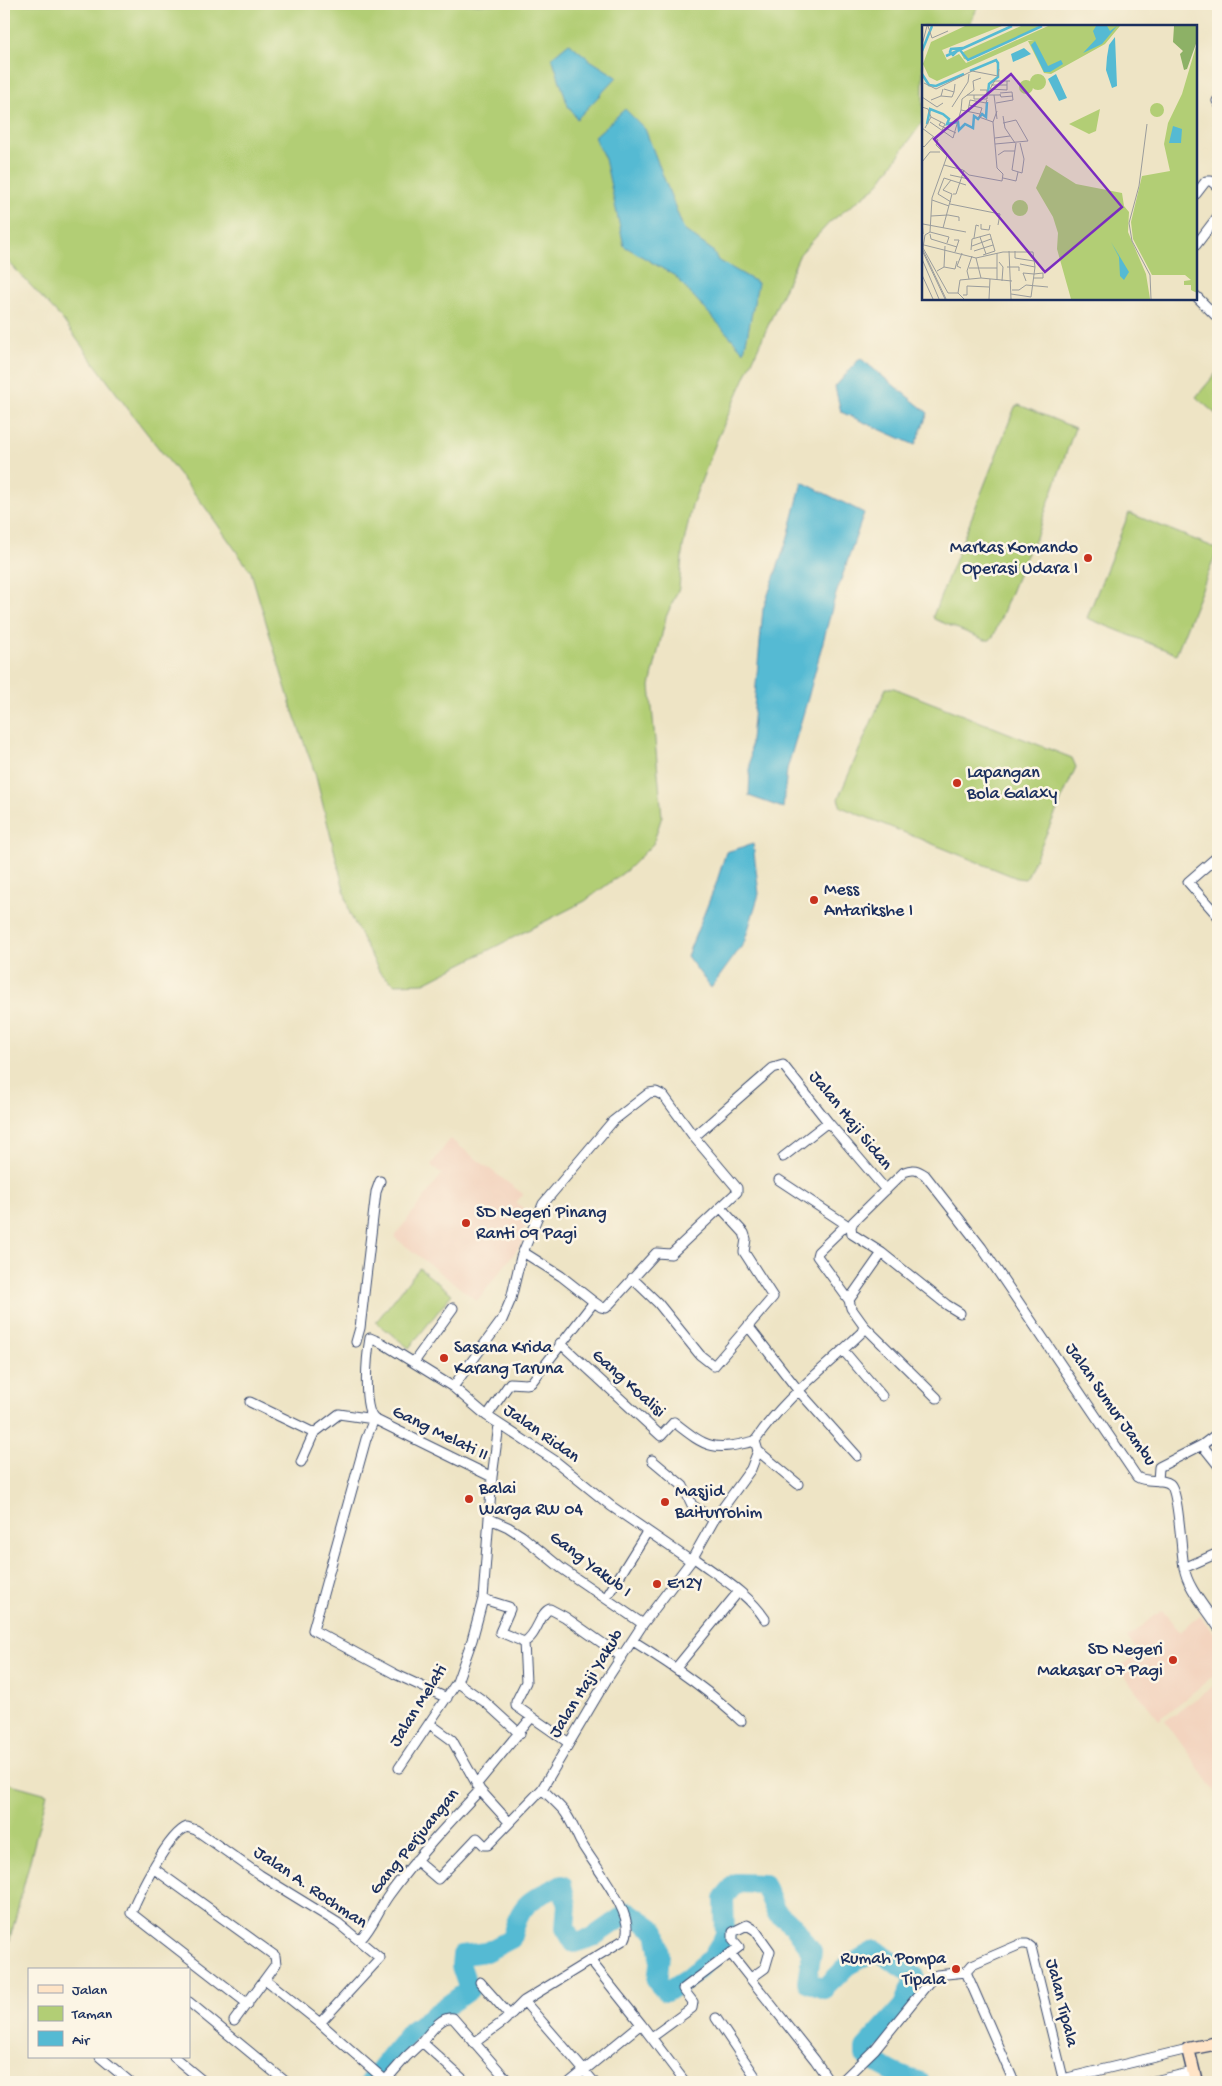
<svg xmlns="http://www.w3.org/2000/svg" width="1222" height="2086" viewBox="0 0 1222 2086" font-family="'Gochi Hand',sans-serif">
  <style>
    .built { fill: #f3d4bf }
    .green { fill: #b2ce75; stroke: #667e6a }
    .water { fill: #55bad3; stroke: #387498 }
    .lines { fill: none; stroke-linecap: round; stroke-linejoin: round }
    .river { stroke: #55bad3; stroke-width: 20 }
    .street-casing { stroke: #3b4a6d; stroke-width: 11 }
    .secondary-casing { stroke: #3b4a6d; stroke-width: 15 }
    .street { stroke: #fff; stroke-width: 9 }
    .secondary { stroke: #ffe4c6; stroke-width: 12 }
    .poi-dot { fill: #c8321e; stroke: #fcf5e5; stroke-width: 2 }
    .labels { text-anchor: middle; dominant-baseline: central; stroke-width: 5; stroke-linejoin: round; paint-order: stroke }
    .poi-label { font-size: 18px; fill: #1b2f5e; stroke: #fcf5e5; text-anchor: start }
    .street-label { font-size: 18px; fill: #1b2f5e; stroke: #fcf5e5 }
    .inset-river { fill: none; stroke: #55bad3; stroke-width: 2.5 }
    .inset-road { fill: none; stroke: #9a9c9c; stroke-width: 1 }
    .view { fill: #7b2cbf; fill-opacity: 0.15; stroke: #7b2cbf; stroke-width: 2.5 }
    .inset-edge { fill: none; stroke: #1b2f5e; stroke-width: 2.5 }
  </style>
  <rect width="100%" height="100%" fill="#fcf5e5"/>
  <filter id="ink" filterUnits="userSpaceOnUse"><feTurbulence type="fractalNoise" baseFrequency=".02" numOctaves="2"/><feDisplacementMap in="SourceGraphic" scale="10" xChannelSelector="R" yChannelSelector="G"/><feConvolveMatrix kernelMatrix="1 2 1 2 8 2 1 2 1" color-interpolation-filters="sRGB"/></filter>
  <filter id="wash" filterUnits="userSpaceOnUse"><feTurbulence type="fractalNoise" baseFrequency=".0096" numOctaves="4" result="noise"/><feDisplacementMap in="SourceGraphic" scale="20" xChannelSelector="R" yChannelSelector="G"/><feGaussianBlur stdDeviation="1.12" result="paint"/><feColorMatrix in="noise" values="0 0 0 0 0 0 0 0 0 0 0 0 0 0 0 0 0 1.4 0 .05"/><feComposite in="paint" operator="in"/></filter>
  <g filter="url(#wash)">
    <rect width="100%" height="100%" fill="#eee4c5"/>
    <!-- built -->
    <path class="built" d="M 450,1139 L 523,1194 L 516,1203 L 531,1214 L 524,1231 L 527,1237 L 477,1301 L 394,1237 L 442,1174 L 431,1165 Z
      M 1162,1610 L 1180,1632 L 1200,1616 L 1218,1638 L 1218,1672 L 1159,1720 L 1118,1668 L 1139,1652 L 1127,1638 Z
      M 1218,1683 L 1218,1795 L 1165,1721 Z"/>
    <!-- green -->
    <path class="green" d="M 4,4 L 979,4 L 969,26 L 923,26 L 923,121 L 877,186 L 830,222 L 800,254 L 717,440 L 692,505 L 683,547 L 679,588 L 666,617 L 650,686 L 662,816 L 653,844 L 627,870 L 585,901 L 424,983 L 395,984 L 380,973 L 350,914 L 315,773 L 292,709 L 251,572 L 205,507 L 131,413 L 62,319 L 4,257 Z
      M 1218,371 L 1218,416 L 1196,397 Z
      M 1019,405 L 1075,428 L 1033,546 L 1028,550 L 994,635 L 990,640 L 985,640 L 934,619 L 933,616 L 1015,407 Z
      M 1129,513 L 1218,549 L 1176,654 L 1087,618 Z
      M 886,688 L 894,688 L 1072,758 L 1076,767 L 1028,875 L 1025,879 L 1017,878 L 841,807 L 838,799 Z
      M 419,1268 L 452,1294 L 409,1348 L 376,1322 Z
      M 4,1782 L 47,1794 L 6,1955 L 4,1955 Z"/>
    <!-- water -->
    <path class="water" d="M 569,43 L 590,60 L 617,77 L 577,119 L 568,106 L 552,57 Z
      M 625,109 L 645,129 L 684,230 L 712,250 L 718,260 L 758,283 L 744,352 L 675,276 L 624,246 L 605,159 L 594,137 Z
      M 860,358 L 928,413 L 915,445 L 841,412 L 835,387 Z
      M 802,482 L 864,513 L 835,597 L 808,698 L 787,769 L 783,808 L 749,796 L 751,740 L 763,609 L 788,537 Z
      M 753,844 L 759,894 L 744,943 L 711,988 L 687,956 L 716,884 L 726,852 Z"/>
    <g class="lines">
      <!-- river -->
      <path class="river" d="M 370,2082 L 411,2031 L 469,1990 L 461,1966 L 462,1955 L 486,1952 L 511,1939 C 520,1903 529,1900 562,1885 L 567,1905 L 565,1928 L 574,1943 L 593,1937 L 629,1912 L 656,1931 L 660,1955 L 657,1982 L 666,1992 L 688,1978 L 711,1958 L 725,1936 L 724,1897 L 736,1883 L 764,1884 L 776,1912 L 794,1926 L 812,1951 L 807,1982 L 824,1989 L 847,1966 L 876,1950 L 915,1976 L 903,2006 L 865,2048 L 865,2055 C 883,2068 900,2077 921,2082"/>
    </g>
  </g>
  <g filter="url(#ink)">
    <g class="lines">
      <!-- street casing -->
      <g class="street-casing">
        <path id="street" d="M 1217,101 L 1218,103
          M 1196,194 L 1206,181 L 1211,181 L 1218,187
          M 1196,245 L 1218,216
          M 1196,296 L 1218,318
          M 1218,856 L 1188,882 L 1218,916
          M 694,1137 L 773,1068 L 783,1065 L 828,1122 L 886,1190
          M 783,1157 L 828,1122
          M 779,1180 L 850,1227
          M 846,1225 L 818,1252 L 817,1256 L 849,1300
          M 523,1252 L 561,1276 L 594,1302
          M 882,1253 L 947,1305 L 960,1313
          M 632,1278 L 658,1303 L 700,1355 L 714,1366 L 773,1297 L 744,1252 L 746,1239 L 744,1233 L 721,1208
          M 748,1326 L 798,1390 L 857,1456
          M 864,1326 L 937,1398
          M 356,1342 L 360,1328 L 376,1192 L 380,1181
          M 560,1343 L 661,1436 L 674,1422 C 708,1449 713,1451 755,1441
          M 843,1350 L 882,1396
          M 414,1362 L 453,1308
          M 453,1387 L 502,1320 L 511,1299 L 521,1257 L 543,1204 L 613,1121 L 649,1093 L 656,1092 L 664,1096 L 694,1137 L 737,1188 L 737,1192 L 671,1254 L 656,1253 L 606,1308 L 601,1307 L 594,1302 L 531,1383 L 526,1384 L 510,1383 L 487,1416
          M 250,1402 L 314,1433
          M 374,1419 C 362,1407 367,1355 370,1338 L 382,1343 L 453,1387 L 487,1416 L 554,1460 L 611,1506 L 691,1561
          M 374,1419 L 366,1439 L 313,1630 L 395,1674 L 447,1698
          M 1202,1445 L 1218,1465
          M 758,1451 L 798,1484
          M 652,1460 L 683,1486 L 692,1505 L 714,1520
          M 301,1462 L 314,1433 L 339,1414 L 374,1419 L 492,1477
          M 1158,1481 L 1159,1467 L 1202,1445 L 1218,1433
          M 490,1519 L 508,1527 L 522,1536 L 561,1568 L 643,1624
          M 693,1557 C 718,1576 748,1593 765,1619
          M 1184,1568 L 1218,1553
          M 606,1598 L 647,1532
          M 483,1599 L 509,1607 L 510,1609 L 500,1632 L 524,1642
          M 633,1641 C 672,1665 709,1690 741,1721
          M 524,1642 L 526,1682 L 516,1702 L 516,1706 L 569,1743
          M 524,1642 C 538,1635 539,1613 550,1609 L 565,1617 L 622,1657
          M 676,1668 L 739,1591
          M 457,1682 L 485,1702 L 520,1734
          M 430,1724 L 452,1740 L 480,1790 L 509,1822
          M 399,1768 L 457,1682 L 472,1640 L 483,1599 L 492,1477 L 499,1425
          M 476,1785 L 531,1718
          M 542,1789 C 549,1796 557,1803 564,1811 C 571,1820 575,1831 580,1841 C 591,1862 638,1916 625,1939 L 524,2001 L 594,2082
          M 416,1860 L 438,1879 L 475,1840 L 477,1838 L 484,1845 L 488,1845 L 542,1789 L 607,1679 L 643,1624 L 691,1561 L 714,1520 L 751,1469 L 758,1451 L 755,1441 C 784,1398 825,1368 862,1332 L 864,1326 L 851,1308 L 849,1300 L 882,1253 L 852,1234 L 851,1227 L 853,1222 L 904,1172 C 913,1168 918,1170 925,1175 L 982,1248 L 1137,1477 C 1146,1483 1163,1478 1170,1484 C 1179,1492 1181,1552 1184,1567 C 1187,1588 1207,1609 1218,1627
          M 153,1868 L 275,1956 L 276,1964 L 234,2021
          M 360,1940 C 373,1927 378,1910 389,1895 C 416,1858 448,1824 480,1790
          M 731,1954 L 815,2060 L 830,2082
          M 590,1960 L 641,2024 L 685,2082
          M 966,1972 L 972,1965 L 1021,1944 L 1027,1944 L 1031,1947 L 1064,2082
          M 966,1972 L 1014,2082
          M 265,1979 L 320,2023 L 387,2082
          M 480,1982 L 510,2016
          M 189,2002 L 286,2082
          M 248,2004 L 131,1913 C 139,1893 168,1834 187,1827 L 196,1830 L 260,1875 L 338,1923 L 380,1958 L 320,2023
          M 716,2018 L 759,2082
          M 652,2037 L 692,2008 L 693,2002 L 683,1989 L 739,1947 L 733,1940 L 733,1932 L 747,1925 L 755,1930 L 770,1951 L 765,1968 L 751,1978
          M 422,2042 C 429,2034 440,2016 453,2018 L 509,2082
          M 474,2043 L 504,2021 L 524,2001
          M 100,2057 L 130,2082
          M 174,2057 L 204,2082
          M 1063,2079 L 1188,2049
          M 384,2082 L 406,2057 L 422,2042 L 466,2082
          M 570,2082 L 641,2024
          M 841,2082 L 875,2049 L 929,1982 L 937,1975 L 966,1972
          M 1150,2082 L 1193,2072"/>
      </g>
      <!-- secondary casing -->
      <g class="secondary-casing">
        <path id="secondary" d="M 1196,2082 L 1188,2049 L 1218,2043"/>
      </g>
      <!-- street -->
      <use href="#street" class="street"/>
      <!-- secondary -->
      <use href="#secondary" class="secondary"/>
    </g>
  </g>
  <!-- markers -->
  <g class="poi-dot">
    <circle cx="1088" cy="558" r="5"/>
    <circle cx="957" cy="783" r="5"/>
    <circle cx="814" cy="900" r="5"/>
    <circle cx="466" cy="1223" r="5"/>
    <circle cx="444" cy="1358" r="5"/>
    <circle cx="469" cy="1499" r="5"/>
    <circle cx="665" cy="1502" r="5"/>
    <circle cx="657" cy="1584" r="5"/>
    <circle cx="1173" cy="1660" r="5"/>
    <circle cx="956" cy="1969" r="5"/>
  </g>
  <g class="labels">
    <!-- poi labels -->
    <g class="poi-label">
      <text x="1078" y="548" text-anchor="end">Markas Komando<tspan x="1078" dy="21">Operasi Udara I</tspan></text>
      <text x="967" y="773">Lapangan<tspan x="967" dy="21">Bola Galaxy</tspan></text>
      <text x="824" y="890">Mess<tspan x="824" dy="21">Antarikshe I</tspan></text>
      <text x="476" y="1213">SD Negeri Pinang<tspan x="476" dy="21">Ranti 09 Pagi</tspan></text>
      <text x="454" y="1348">Sasana Krida<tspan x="454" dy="21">Karang Taruna</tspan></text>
      <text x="479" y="1489">Balai<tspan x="479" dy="21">Warga RW 04</tspan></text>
      <text x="675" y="1492">Masjid<tspan x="675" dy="21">Baiturrohim</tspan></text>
      <text x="667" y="1584">E12Y</text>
      <text x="1163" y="1650" text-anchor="end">SD Negeri<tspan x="1163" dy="21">Makasar 07 Pagi</tspan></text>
      <text x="946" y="1959" text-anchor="end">Rumah Pompa<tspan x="946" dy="21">Tipala</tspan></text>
    </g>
    <!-- street labels -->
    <g class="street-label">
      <text transform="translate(850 1121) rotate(51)">Jalan Haji Sidan</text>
      <text transform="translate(628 1384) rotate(42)">Gang Koalisi</text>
      <text transform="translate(1110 1405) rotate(55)">Jalan Sumur Jambu</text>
      <text transform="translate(440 1434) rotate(26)">Gang Melati II</text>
      <text transform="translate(541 1434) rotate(35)">Jalan Ridan</text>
      <text transform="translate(590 1565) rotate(37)">Gang Yakub I</text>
      <text transform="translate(587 1684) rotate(-58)">Jalan Haji Yakub</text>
      <text transform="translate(419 1706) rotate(-58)">Jalan Melati</text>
      <text transform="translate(415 1842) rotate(-51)">Gang Perjuangan</text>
      <text transform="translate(310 1888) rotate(34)">Jalan A. Rochman</text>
      <text transform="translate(1061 2003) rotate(76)">Jalan Tipala</text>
    </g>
  </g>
  <!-- overview -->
  <g transform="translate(922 25)">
    <rect width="275" height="275" fill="#eee4c5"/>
    <path d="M 43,1 L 80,1 L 20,25 L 25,35 L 37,29 L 44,38 L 126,1 L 198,1 L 183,19 L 129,49 L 122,48 L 106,16 L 112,15 L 107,15 L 15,56 L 7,52 L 1,39 L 9,17 ZM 99,1 L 120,1 L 46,35 L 42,34 L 39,28 ZM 275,18 L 275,268 L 269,265 L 269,260 L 262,260 L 262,256 L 269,255 L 263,250 L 230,250 L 211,214 L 209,197 L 220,151 L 248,146 L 242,119 L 246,98 L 260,69 ZM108 57a8 8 0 1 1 16 0a8 8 0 1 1-16 0ZM97 62a7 7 0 1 1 14 0a7 7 0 1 1-14 0ZM228 85a7 7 0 1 1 14 0a7 7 0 1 1-14 0ZM 178,84 L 174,106 L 167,109 L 147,99 ZM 124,140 L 154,159 L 200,168 L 202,181 L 207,187 L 206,207 L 224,249 L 228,274 L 149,274 L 135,224 L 136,208 L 131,192 L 114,163 ZM90 183a8 8 0 1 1 16 0a8 8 0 1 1-16 0Z" fill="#b2ce75"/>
    <path d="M 252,1 L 275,1 L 275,16 L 265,44 L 262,45 L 258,29 L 261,26 L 251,17 Z" fill="#8db166"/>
    <path d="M 174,1 L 185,1 L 188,6 L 195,1 L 180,19 L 161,28 L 174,14 L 171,6 ZM 193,12 L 195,61 L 190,63 L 184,45 L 185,32 L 187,20 ZM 113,16 L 126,41 L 139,35 L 141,39 L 128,47 L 122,47 L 109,20 ZM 102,23 L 109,29 L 91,37 L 89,29 ZM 134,49 L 145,73 L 137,76 L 126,54 ZM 251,101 L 260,104 L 259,118 L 247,118 ZM 189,217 L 207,247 L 202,255 L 198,251 L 197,232 Z" fill="#55bad3"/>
    <path class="inset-river" d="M 38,25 L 46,35 L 120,1M 0,26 L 10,1M 35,26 L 31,30 L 28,27 L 29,24 L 41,23M 24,31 L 90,1M 48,46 L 74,35 L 76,38 L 76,52 L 67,59 L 66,68M 0,49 L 7,60 L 14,61 L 42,49M 5,99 L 8,84 L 21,89 L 27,94 L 25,99 L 36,97 L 37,105 L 43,99 L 51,103 L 52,91 L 56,94 L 60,89 L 64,92 L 65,77"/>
    <path class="inset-road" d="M 6,1 L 10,13 L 26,6M 0,20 L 5,1M 85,56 L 85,65 L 68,64 L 72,57 L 73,56 L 88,56M 2,58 L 14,64 L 50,46 L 76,51 L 77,44M 69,60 L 85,60M 22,64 L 32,67 L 33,59M 78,69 L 79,72 L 91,71M 45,70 L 78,70M 52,70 L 52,74 L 65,74 L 65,65 L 58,65M 72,70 L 75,94M 19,71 L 30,72 L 32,67M 0,72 L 15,82 L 21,78M 9,75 L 19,71 L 21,64M 74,78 L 91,75 L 90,67 L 78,68M 47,80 L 60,83 L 57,92 L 71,97M 0,82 L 6,84 L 9,92 L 3,103M 30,82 L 46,57 L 47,49M 39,85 L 40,74 L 52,65 L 51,56 L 59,53M 39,85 L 58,89M 46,86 L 48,75 L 64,78 L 65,75M 81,91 L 83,103 L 93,118M 9,92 L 23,99 L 20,105M 8,97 L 31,113 L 39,85M 19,97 L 17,100 L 34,108M 81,98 L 94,95 L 106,116M 225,99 L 217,161 L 207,198 L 210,216 L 228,250 L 229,274M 0,103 L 16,115 L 14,120 L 25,131 L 10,173 L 8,207 L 3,210 L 1,223 L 26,268 L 36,268 L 42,274M 73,113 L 88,111M 94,118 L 90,145 L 100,148 L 102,134 L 98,118M 73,119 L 106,116M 0,120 L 2,122 L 11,112M 76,130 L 82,126 L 93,126M 0,137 L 8,127 L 18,127M 22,140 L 41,145 L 47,150 L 80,156 L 81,149 L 75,143 L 71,97 L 75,86M 28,150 L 47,154M 81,153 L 94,156 L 96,147M 29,155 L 21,165 L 30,169M 31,169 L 34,169 L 42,145M 10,175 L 27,181M 29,177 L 16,169 L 22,153 L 44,160M 28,179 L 78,189 L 76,200M 9,191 L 26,190 L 37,192 L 37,196M 0,194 L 1,209M 1,199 L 44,207M 59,199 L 59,204 L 67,205 L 68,200M 21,203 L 30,169M 8,207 L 27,212 L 25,218M 8,209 L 9,214 L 35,222M 58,212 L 64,229M 52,213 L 54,200 L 57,201M 32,215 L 37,215 L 33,227M 2,220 L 54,233 L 81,227 L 111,227 L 113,242 L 109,272 L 89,269M 50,221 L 69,214M 0,223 L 24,274M 0,225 L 23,274M 49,225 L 50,214 L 68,209M 52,226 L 71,220M 87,226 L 89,274M 93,226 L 93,233 L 112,236M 61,230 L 73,226 L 68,209M 54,233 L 59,253M 0,234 L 17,274M 77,237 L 81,242 L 80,256M 98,239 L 113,242M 22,242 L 33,244 L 35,236M 85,242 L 97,242 L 97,246M 39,243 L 35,241 L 40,228M 47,243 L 75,243M 15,246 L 22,242 L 23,221M 0,250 L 11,274M 112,253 L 121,253 L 121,248 L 112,249M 47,254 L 45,246 L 50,231M 75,255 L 75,228M 104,256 L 101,248 L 112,249M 90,265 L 97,265 L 104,260 L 126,262M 36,268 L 38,255 L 59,253 L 90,256M 41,270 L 45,270 L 45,261 L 67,262M 67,274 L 68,254"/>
    <path class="view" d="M 89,49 L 200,182 L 123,247 L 12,114 Z"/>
    <rect width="275" height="275" class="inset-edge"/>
  </g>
  <!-- margin -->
  <rect width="1222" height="2086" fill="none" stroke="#fcf5e5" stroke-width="20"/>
  <!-- legend -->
  <rect x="28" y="1968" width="162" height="90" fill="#fcf5e5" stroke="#a2a6af"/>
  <rect x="38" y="1985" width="25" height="8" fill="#ffe4c6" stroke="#a2a6af"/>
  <text x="72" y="1994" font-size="15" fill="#1b2f5e">Jalan</text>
  <rect x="38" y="2006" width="25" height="15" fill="#b2ce75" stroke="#a2a6af"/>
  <text x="72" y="2018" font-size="15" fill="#1b2f5e">Taman</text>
  <rect x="38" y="2031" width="25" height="15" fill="#55bad3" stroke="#a2a6af"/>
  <text x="72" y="2044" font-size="15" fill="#1b2f5e">Air</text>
</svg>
